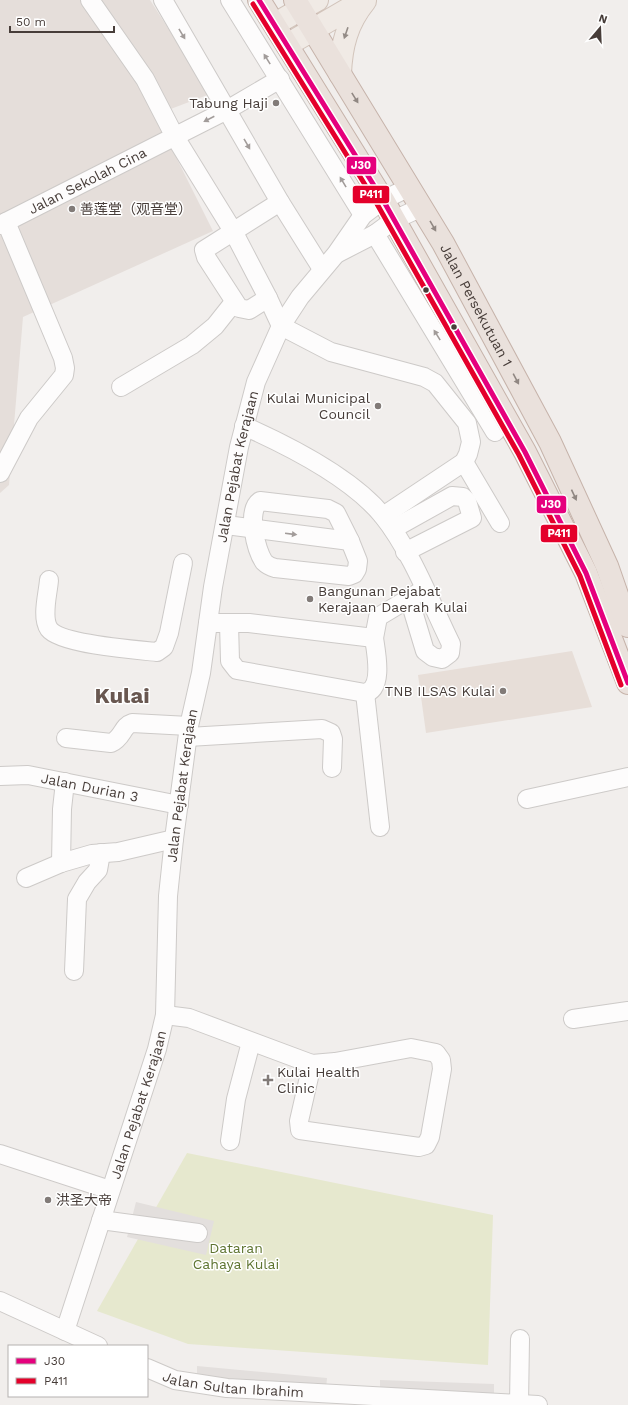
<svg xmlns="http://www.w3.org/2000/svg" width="628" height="1405" viewBox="0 0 628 1405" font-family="'Work Sans','Noto Sans SC',sans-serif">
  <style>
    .residential { fill: #e5deda }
    .education { fill: #e7ded8 }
    .green { fill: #e6e8ce }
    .parking { fill: #e3dfdd }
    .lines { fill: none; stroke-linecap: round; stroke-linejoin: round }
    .minor-casing { stroke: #cdcac8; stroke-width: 20 }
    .major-casing { stroke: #d2c4bb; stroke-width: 24 }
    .highway-casing { stroke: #c6b3aa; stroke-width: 24 }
    .minor { stroke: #fdfcfc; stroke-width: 18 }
    .major { stroke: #f0eae5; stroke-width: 22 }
    .highway { stroke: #eae1dc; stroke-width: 22 }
    .bus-1-casing { stroke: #fff; stroke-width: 8 }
    .bus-2-casing { stroke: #fff; stroke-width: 8 }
    .bus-1 { stroke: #e5007d; stroke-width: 5 }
    .bus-2 { stroke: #e4002b; stroke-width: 5 }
    .oneway { fill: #938b86 }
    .oneway2 { fill: #a29c9a }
    .oneway3 { fill: #908782 }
    .poi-dot { fill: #827b78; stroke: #fff; stroke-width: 1.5 }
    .bus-dot { fill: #473d39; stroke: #fff; stroke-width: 1.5 }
    .labels { text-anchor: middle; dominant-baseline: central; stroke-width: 3; stroke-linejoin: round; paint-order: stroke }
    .poi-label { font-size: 14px; fill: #473d39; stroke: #fff; text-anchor: start }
    .street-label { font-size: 14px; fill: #473d39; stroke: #fff }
    .park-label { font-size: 14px; fill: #5e7430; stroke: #fff }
    .town-label { font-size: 22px; font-weight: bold; fill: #695851; stroke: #fff }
    .line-badge { stroke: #fff; stroke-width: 1.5 }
    .badge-label { font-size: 11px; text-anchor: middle; font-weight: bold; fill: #fff }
  </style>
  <rect width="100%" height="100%" fill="#f1eeec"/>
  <!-- residential -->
  <path class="residential" d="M 0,0 L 150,0 L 210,94 L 155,115 L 213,231 L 23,317 L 9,485 L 0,493 Z"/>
  <!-- education -->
  <path class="education" d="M 572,651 L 592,707 L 426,733 L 418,675 Z"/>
  <!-- green -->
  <path class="green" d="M 187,1153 L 493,1215 L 488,1365 L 188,1344 L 97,1311 Z"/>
  <!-- parking -->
  <path class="parking" d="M 136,1202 L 214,1221 L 206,1255 L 127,1237 Z
    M 197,1366 L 327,1378 L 326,1389 L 197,1376 Z
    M 380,1380 L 494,1384 L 494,1394 L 380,1390 Z"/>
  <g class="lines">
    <!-- minor casing -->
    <g class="minor-casing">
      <g id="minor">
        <path d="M 90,0 L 145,79 L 175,137 L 233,231 L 268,298 L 281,326 L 331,352 L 424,377 L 435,383 L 467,423 L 471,442 L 468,454 L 464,462 L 383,516"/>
        <path d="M 163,0 L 280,202 L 322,269"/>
        <path d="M 230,0 L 363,215"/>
        <path id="s1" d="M 0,225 L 227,110 L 280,79"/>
        <path d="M 375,234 L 495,432"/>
        <path d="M 338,253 L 375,234 L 394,220 L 422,207"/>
        <path d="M 268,298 L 249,310 L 239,308 L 206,257 L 204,250 L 280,202"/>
        <path d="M 121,387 L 192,345 L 215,326 L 234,302"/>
        <path d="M 244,426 C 289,446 352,478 383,516 C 411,551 431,603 451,644 L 450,653 L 442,659 L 433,657 L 425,651 L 409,598"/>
        <path d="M 464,462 L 500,523"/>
        <path d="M 0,473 L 29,418 L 64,375 L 65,368 L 63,358 L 6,222"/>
        <path d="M 260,501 L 328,509 L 336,513 L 350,541 L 358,561 L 357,569 L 354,574 L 349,576 L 275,568 C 271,567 267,565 264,562 C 256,550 246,511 260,501 Z"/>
        <path d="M 226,525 L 350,541"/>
        <path d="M 393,529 L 452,496 L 463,497 L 467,501 L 472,518 L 405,552"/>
        <path d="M 49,580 C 48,594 41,617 49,629 C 60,644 137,650 157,652 L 164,647 L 169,633 L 183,563"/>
        <path d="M 208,623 L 249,623 L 374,638 L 378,617 L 418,593"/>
        <path d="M 229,623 L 230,661 L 237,670 L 365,693 C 384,689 376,652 374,638"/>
        <path d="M 365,693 L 380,827"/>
        <path d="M 188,737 L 322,729 L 331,733 L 333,739 L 332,768"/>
        <path d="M 66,738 L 111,743 C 123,738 122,726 132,723 L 189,726"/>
        <path id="s2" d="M 0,776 L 28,775 L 179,805"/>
        <path d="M 527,799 L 628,777"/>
        <path d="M 61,863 L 62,809 L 65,782"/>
        <path d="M 26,878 L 61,863 L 92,854 L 118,852 L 174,839"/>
        <path d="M 74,971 L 77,899 L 87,882 L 98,870 L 101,853"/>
        <path d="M 165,1015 L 189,1018 L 312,1064 L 299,1121 L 300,1130 L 419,1147 L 426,1145 L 430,1137 L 442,1069 L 441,1060 L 436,1053 L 411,1048 L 335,1062 L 312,1064"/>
        <path d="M 573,1019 L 628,1011"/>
        <path d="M 230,1141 L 236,1099 L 251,1042"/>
        <path d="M 0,1154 L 110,1190"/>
        <path d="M 101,1220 L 198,1233"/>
        <path d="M 0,1301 L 98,1346"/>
        <path id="s3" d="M 65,1331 L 157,1049 L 165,1015 L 168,896 L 174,839 L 189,726 L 201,673 L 213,587 L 239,447 L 256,382 L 281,326 L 300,297 L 336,254 L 363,215 L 383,200 L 410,187"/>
        <path id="s4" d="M 147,1368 L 175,1380 L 227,1388 L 538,1405"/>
        <path d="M 519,1404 L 520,1339"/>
      </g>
    </g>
    <!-- major casing -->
    <g class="major-casing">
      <path id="major" d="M 275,24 L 317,0
        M 287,45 L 364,0
        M 340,74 C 341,46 347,23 365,1"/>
    </g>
    <!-- highway casing -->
    <g class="highway-casing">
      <g id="highway">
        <path d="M 259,0 L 383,200 L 525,452 L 586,573 L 628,683"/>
        <path id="s5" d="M 295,0 L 443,243 L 550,442 L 607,566 L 628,626"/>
      </g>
    </g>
    <!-- minor -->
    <use href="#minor" class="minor"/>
    <!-- major -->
    <use href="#major" class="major"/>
    <!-- highway -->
    <use href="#highway" class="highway"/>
    <!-- bus-1 casing -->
    <g class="bus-1-casing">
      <path id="bus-1" d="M 259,0 L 383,200 L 525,452 L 586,573 L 628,683"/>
    </g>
    <!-- bus-2 casing -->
    <g class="bus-2-casing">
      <path id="bus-2" d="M 253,4 L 377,204 L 519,455 L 580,576 L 621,685"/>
    </g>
    <!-- bus-1 -->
    <use href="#bus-1" class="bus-1"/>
    <!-- bus-2 -->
    <use href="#bus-2" class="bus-2"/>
  </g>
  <!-- one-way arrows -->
  <defs><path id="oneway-solid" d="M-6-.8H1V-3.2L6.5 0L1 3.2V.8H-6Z"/></defs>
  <use class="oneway" href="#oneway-solid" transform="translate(346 33) rotate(109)"/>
  <g class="oneway2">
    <use href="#oneway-solid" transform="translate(182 34) rotate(59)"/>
    <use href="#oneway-solid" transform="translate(267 59) rotate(-122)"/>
    <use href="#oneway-solid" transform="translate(209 119) rotate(153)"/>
    <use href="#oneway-solid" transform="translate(247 144) rotate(60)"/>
    <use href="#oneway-solid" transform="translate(343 182) rotate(-121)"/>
    <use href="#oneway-solid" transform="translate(437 335) rotate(-122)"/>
    <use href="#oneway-solid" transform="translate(291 534) rotate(7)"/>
  </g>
  <g class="oneway3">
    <use href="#oneway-solid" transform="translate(355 98) rotate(58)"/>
    <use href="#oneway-solid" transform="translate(433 226) rotate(60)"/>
    <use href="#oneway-solid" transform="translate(516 379) rotate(62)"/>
    <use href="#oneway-solid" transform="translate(574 495) rotate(65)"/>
  </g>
  <!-- markers -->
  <g class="poi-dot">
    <circle cx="276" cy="103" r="4"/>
    <circle cx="72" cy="209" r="4"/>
    <circle cx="378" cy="406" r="4"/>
    <circle cx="310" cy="599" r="4"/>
    <circle cx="503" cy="691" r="4"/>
    <path d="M266 1074h4v4h4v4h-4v4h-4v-4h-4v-4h4z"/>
    <circle cx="48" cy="1200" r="4"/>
  </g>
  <g class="bus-dot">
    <circle cx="426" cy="290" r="3.5"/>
    <circle cx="454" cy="327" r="3.5"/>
  </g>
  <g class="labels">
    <!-- poi labels -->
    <g class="poi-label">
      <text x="268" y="103" text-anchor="end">Tabung Haji</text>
      <text x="80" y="209">善莲堂（观音堂）</text>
      <text x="370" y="398" text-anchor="end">Kulai Municipal<tspan x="370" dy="16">Council</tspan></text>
      <text x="318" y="591">Bangunan Pejabat<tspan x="318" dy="16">Kerajaan Daerah Kulai</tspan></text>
      <text x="495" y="691" text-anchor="end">TNB ILSAS Kulai</text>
      <text x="277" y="1072">Kulai Health<tspan x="277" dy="16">Clinic</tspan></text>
      <text x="56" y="1200">洪圣大帝</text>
    </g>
    <!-- street labels -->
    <g class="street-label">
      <text stroke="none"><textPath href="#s1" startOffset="98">Jalan Sekolah Cina</textPath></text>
      <text stroke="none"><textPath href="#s5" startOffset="355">Jalan Persekutuan 1</textPath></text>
      <text stroke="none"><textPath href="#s3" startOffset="886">Jalan Pejabat Kerajaan</textPath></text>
      <text stroke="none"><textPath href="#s3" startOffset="562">Jalan Pejabat Kerajaan</textPath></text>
      <text stroke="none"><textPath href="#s2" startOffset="91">Jalan Durian 3</textPath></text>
      <text stroke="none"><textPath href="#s3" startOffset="238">Jalan Pejabat Kerajaan</textPath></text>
      <text stroke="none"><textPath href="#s4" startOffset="89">Jalan Sultan Ibrahim</textPath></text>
    </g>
    <!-- park labels -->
    <g class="park-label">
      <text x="236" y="1248">Dataran<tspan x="236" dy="16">Cahaya Kulai</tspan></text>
    </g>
    <!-- town labels -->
    <g class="town-label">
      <text x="122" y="695">Kulai</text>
    </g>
  </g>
  <g class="line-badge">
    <rect x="346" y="156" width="31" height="19" rx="4" fill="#e5007d"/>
    <rect x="352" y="185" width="38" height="19" rx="4" fill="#e4002b"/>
    <rect x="536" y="495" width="31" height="19" rx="4" fill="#e5007d"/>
    <rect x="540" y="524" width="38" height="19" rx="4" fill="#e4002b"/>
  </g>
  <g class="badge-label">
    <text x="361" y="169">J30</text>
    <text x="371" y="198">P411</text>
    <text x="551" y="508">J30</text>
    <text x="559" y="537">P411</text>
  </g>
  <!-- legend -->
  <rect x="8" y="1345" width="140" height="52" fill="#ffffff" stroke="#b5b1b0"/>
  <rect x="16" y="1358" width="20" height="6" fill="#e5007d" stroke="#b5b1b0"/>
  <text x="44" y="1365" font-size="12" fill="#473d39">J30</text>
  <rect x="16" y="1378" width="20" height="6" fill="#e4002b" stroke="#b5b1b0"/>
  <text x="44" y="1385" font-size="12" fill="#473d39">P411</text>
  <!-- north arrow -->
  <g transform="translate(600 28) rotate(19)" stroke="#ffffff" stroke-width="3" paint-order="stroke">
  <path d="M0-3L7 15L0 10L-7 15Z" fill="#473d39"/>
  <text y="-6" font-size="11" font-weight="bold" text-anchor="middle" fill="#473d39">N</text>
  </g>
  <!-- scale -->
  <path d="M10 26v6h104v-6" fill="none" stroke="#473d39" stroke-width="2"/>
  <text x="16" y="26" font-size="12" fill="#473d39" stroke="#ffffff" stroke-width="3" paint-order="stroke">50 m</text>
</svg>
